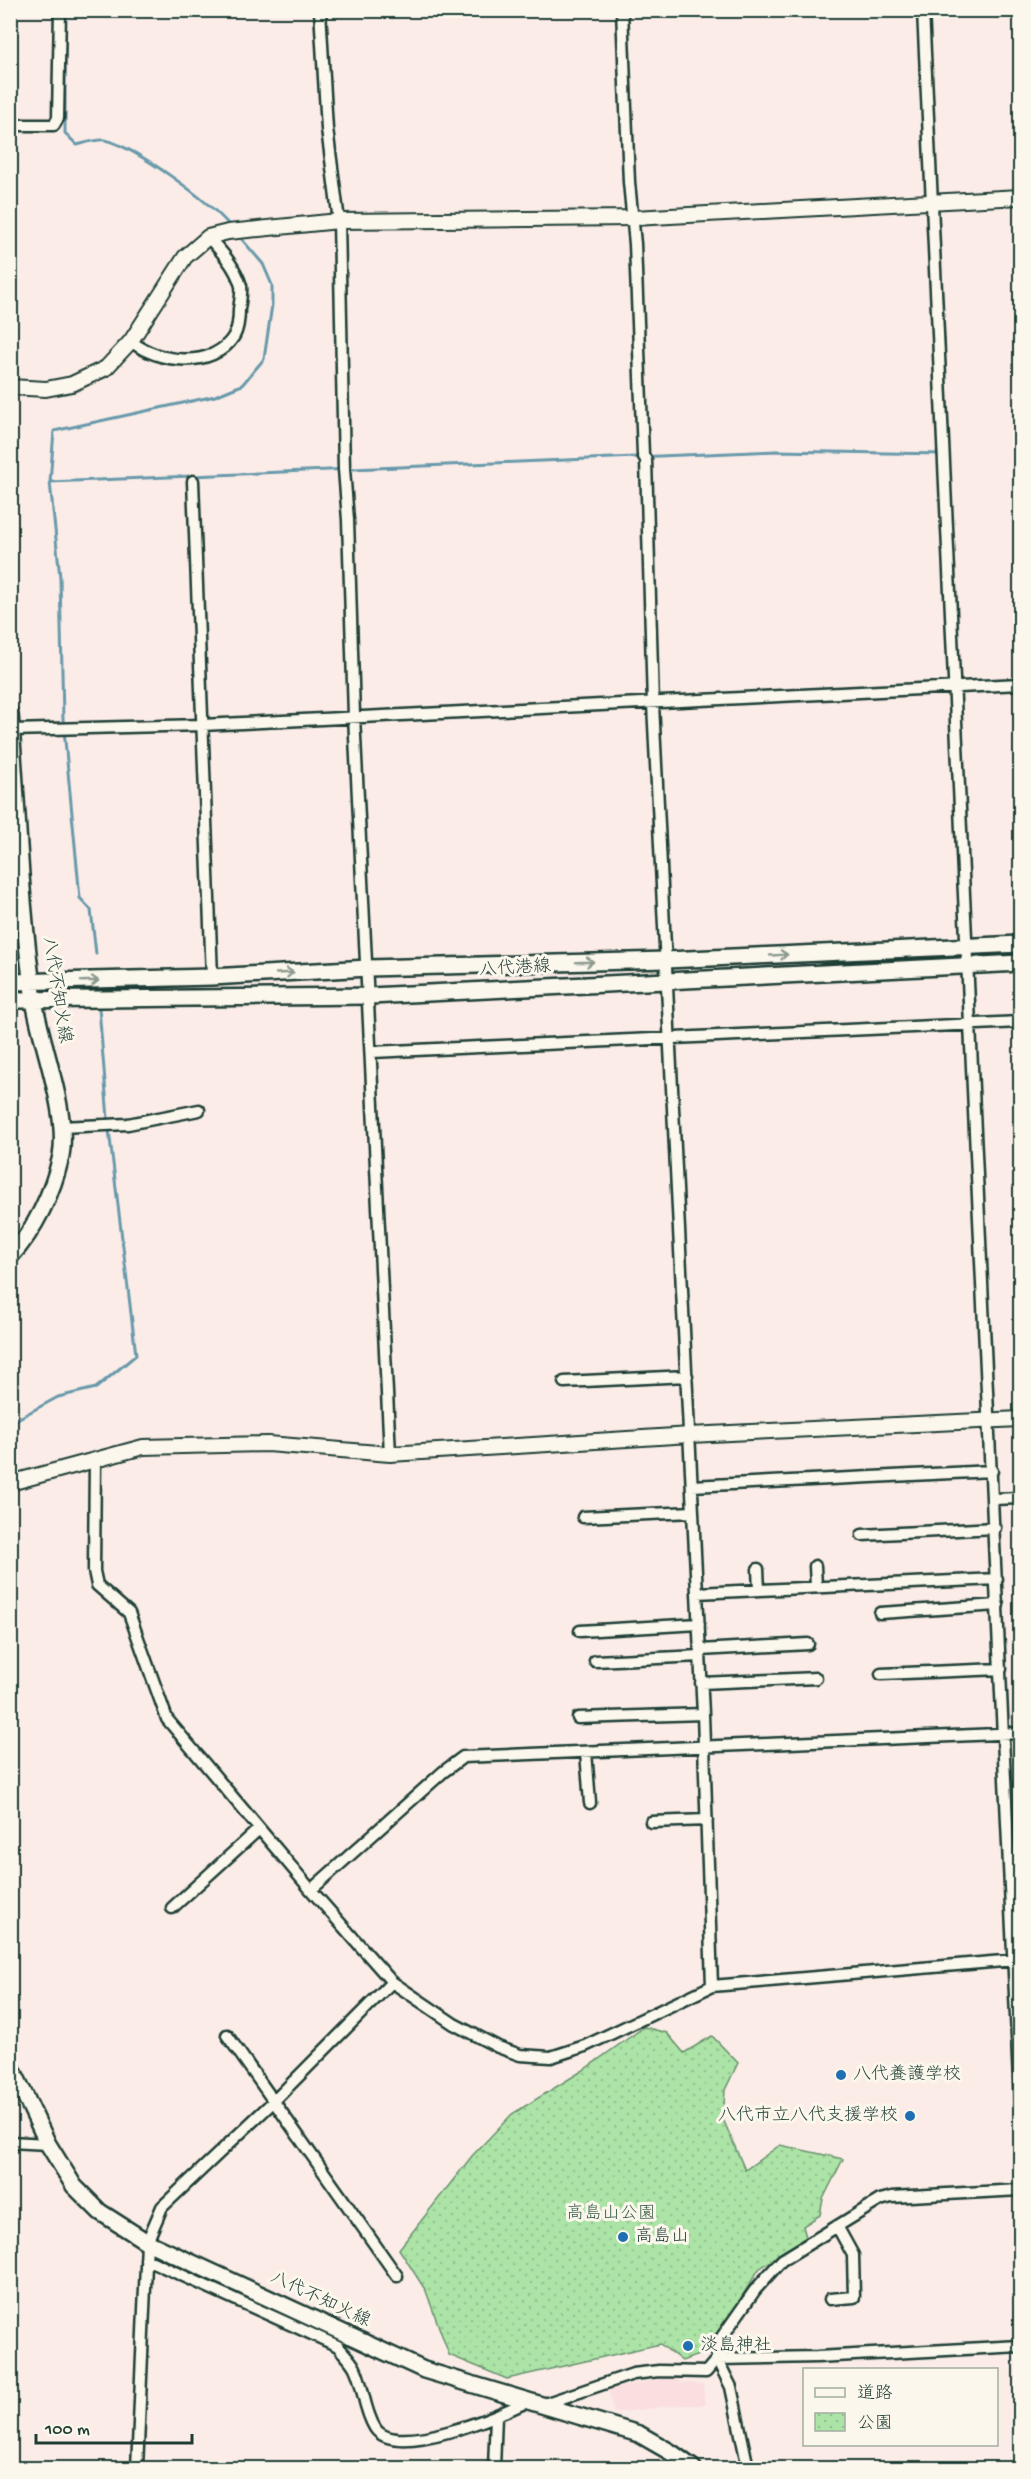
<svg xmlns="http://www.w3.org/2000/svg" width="1031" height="2479" viewBox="0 0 1031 2479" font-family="'Gochi Hand','Klee One',sans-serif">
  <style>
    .built { fill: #fbdfe0 }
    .park { fill: url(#park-dots); stroke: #66906d; stroke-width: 1.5 }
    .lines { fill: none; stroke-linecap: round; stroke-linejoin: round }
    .stream { stroke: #6899ab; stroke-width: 3 }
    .minor-casing { stroke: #1f3d34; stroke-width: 15 }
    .tertiary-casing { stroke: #1f3d34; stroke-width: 18 }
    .secondary-casing { stroke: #1f3d34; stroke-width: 20 }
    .minor { stroke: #fbf7ec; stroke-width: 10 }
    .tertiary { stroke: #fbf7ec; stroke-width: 14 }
    .secondary { stroke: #fbf7ec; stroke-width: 15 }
    .oneway { stroke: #8d9a90 }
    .poi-dot { fill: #1f6fb2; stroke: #fbf7ec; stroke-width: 2 }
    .labels { text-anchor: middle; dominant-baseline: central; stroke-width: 6; stroke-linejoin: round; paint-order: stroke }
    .street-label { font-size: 18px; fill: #1f3d34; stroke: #fbf7ec }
    .poi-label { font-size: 18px; fill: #1f3d34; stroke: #fbf7ec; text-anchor: start }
    .park-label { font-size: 18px; fill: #3b5e4b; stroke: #fbf7ec }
  </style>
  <defs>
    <pattern id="park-dots" width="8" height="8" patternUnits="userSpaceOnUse" patternTransform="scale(1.5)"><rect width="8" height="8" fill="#ace3a6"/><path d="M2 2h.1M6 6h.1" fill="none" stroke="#94c490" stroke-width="1.8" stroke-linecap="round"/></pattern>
  </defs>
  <rect width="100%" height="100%" fill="#fbece7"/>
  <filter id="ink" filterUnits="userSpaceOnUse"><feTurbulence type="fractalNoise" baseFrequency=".0167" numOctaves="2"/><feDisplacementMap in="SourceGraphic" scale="12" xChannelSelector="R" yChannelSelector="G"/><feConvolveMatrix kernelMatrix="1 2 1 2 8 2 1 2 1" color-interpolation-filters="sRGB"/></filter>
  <g filter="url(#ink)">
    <!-- built -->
    <path class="built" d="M 678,2376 L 679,2382 L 703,2384 L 705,2405 L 677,2405 L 614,2413 L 608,2389 Z"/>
    <!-- park -->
    <path class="park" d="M 644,2027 L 667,2033 L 684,2053 L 712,2036 L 738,2063 L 725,2090 L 723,2119 L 745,2170 L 780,2145 L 843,2159 L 823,2199 L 820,2215 L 803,2226 L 806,2237 L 759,2269 L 707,2352 L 682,2361 L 660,2344 L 507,2379 L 449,2355 L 426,2291 L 399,2249 L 472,2156 L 512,2114 L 582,2071 Z"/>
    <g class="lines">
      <!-- stream -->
      <path class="stream" d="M 65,10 L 65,133 L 77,145 C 85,143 97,139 105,140 C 137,148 209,201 230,226
        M 50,482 L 776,451 L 942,454
        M 96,954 L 91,910 L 80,898 L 63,719 L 60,577 L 50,482 L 54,431 L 215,396 L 242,385 L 264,359 L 272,305 L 272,285 L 263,264 L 239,236
        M 99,1008 L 108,1119
        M 10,1423 L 58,1397 L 96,1388 L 136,1355 L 109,1130"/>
      <!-- minor casing -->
      <g class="minor-casing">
        <path id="minor" d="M 320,10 L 327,129 L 339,221 L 344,469 L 348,520 L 354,716 L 390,1454
          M 622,10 L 629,182 L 635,244 L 643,455 L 646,460 L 653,704 L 703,1714 L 712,1986
          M 923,10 L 1020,2103
          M 10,125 L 54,125 L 58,118 L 60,10
          M 131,341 C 157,363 213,370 234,336 C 238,329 239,318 239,309 C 240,302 242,293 241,286 C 236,267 221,251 208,237
          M 193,481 L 212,977
          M 12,730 L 202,725 L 1020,684
          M 372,1052 L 1020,1022
          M 60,1127 L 128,1124 L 199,1110
          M 564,1382 L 687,1376
          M 95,1459 L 94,1571 L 97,1585 L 129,1613 L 167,1719 L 311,1890 L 392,1982 L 454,2024 L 498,2047 L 520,2055 L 551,2057 L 585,2046 L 712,1986 L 1015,1960
          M 692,1486 L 992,1471
          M 993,1499 L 1020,1498
          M 583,1517 L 693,1512
          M 862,1535 L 995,1528
          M 815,1566 L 816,1587
          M 758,1569 L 759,1590
          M 697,1593 L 997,1579
          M 880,1613 L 998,1605
          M 580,1631 L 699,1624
          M 700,1650 L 808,1644
          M 595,1661 L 700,1656
          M 881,1674 L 1001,1669
          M 701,1683 L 816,1678
          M 578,1718 L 703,1714
          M 586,1752 L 590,1803
          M 651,1822 L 707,1820
          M 311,1890 L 443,1772 L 463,1757 L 1020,1733
          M 172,1908 L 259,1829
          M 227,2035 L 397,2276
          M 10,2142 L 48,2144
          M 146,2259 L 338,2346 C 343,2353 351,2360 355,2368 C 364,2387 363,2408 375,2428 C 395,2460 500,2415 526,2402
          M 830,2299 L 854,2297 L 853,2255 L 837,2226
          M 717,2359 L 817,2357 L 1020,2346
          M 541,2405 L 633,2374 L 659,2371 L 706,2372 L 717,2359
          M 137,2468 L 147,2242 L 162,2207 L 274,2101 L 392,1982
          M 494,2468 L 496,2416
          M 748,2468 L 731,2387 L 717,2359 L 717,2344 L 755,2290 L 782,2260 L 880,2200 L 892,2197 L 1020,2190"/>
      </g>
      <!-- tertiary casing -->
      <g class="tertiary-casing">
        <path id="tertiary" d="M 10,387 L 46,389 L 72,384 L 106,368 L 131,341 L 185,257 L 208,237 L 228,232 L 339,221 L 634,218 L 1020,197
          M 10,1483 L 143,1447 L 268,1444 L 390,1454 L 690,1435 L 1020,1419"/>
      </g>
      <!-- secondary casing -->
      <g class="secondary-casing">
        <path id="secondary" d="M 10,714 C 18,810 20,905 34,1000 C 41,1045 69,1113 61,1156 C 53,1192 35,1230 10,1257
          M 10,982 L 212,977 L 368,968 L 666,960 L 1020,944
          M 10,1000 L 370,996 L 1020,963
          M 10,2064 L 48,2144 L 74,2186 L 100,2212 L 147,2242 L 424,2370 L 639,2434 L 672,2453 L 693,2468"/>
      </g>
      <!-- minor -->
      <use href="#minor" class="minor"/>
      <!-- tertiary -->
      <use href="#tertiary" class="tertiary"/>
      <!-- secondary -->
      <use href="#secondary" class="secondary"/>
    </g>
    <!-- one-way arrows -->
    <defs><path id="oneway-shaft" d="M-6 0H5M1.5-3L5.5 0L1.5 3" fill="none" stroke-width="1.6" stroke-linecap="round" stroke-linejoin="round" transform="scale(1.5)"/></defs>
    <g class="oneway">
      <use href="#oneway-shaft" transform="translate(779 955) rotate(-3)"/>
      <use href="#oneway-shaft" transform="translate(585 962) rotate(-2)"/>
      <use href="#oneway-shaft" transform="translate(285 973) rotate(-3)"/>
      <use href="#oneway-shaft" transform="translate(90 981) rotate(-2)"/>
    </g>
  </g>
  <!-- markers -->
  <g class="poi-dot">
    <circle cx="841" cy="2075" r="6"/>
    <circle cx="910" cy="2116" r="6"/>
    <circle cx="623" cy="2237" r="6"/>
    <circle cx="688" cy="2346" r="6"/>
  </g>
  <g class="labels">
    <!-- street labels -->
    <g class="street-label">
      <text transform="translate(515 969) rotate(-3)">八代港線</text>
      <text transform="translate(56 990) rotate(81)">八代不知火線</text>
      <text transform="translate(320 2300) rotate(25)">八代不知火線</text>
    </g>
    <!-- poi labels -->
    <g class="poi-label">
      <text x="853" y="2075">八代養護学校</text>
      <text x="898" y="2116" text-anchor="end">八代市立八代支援学校</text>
      <text x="635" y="2237">高島山</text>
      <text x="700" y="2346">淡島神社</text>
    </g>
    <!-- park labels -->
    <g class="park-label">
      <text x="611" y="2214">高島山公園</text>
    </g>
  </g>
  <!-- margin -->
  <rect width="1031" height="2479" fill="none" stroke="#fbf7ec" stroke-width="36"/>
  <rect x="18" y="18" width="995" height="2443" fill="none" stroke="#1f3d34" stroke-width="2" filter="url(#ink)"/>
  <!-- legend -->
  <rect x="803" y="2368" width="195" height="78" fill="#fbf7ec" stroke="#a3ada2" stroke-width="1.5"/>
  <rect x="815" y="2388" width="30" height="9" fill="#fbf7ec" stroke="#a3ada2" stroke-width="1.5"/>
  <text x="857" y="2398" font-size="18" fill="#1f3d34">道路</text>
  <rect x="815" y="2413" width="30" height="18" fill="url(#park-dots)" stroke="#a3ada2" stroke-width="1.5"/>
  <text x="857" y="2428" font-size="18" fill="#1f3d34">公園</text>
  <!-- scale -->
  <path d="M36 2434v9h156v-9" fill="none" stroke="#1f3d34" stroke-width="3"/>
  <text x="45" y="2434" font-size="18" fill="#1f3d34" stroke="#fbf7ec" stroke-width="4.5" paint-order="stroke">100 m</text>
</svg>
